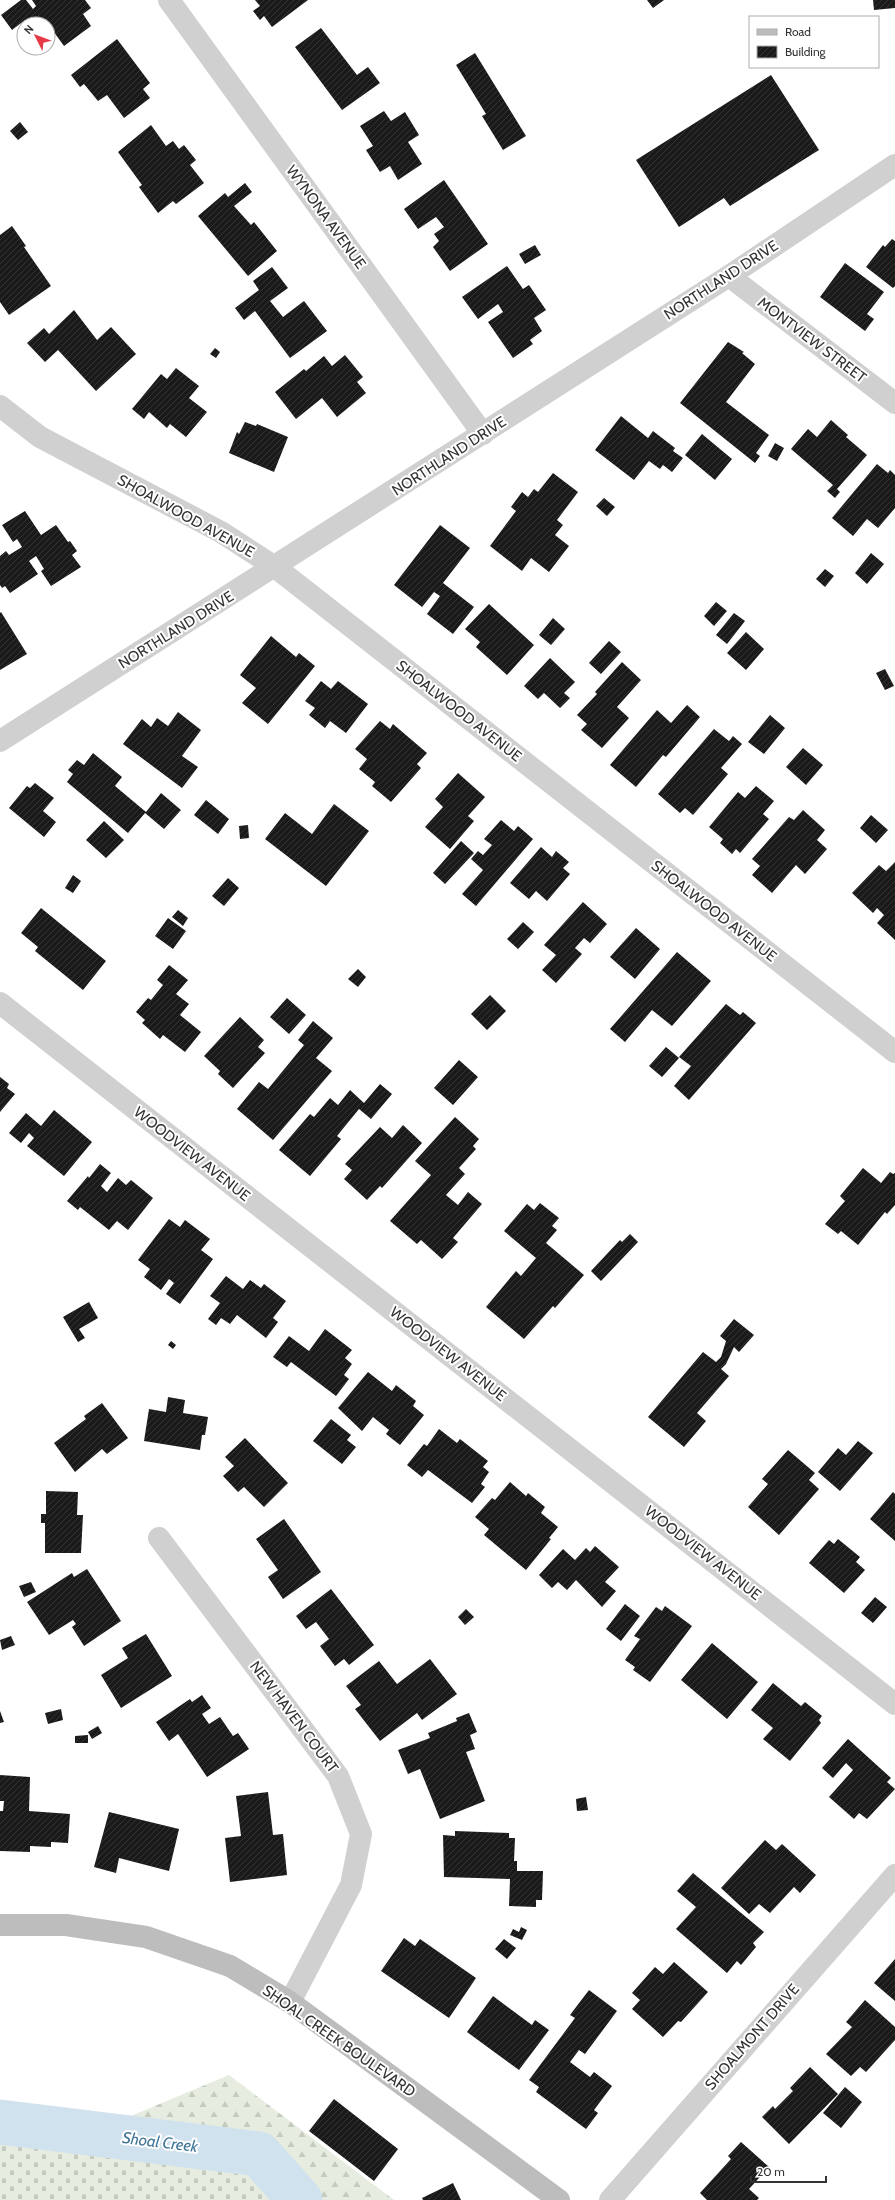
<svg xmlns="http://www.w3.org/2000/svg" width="895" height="2200" viewBox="0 0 895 2200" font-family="Cabin,sans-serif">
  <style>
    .forest { fill: url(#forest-firs) }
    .cemetery { fill: url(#cemetery-stones) }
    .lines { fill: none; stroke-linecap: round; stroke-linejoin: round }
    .river { stroke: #cfe2ee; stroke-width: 45 }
    .building { fill: url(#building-hatch) }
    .street { stroke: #d0d0d0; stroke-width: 22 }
    .secondary { stroke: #bdbdbd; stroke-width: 22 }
    .labels { text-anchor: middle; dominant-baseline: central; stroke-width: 4; stroke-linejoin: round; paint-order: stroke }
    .street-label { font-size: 15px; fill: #333; stroke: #fff }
    .water-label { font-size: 16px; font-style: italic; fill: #3f7597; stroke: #fff }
  </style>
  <defs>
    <pattern id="forest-firs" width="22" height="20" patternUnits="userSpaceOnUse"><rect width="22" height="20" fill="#e6ecdf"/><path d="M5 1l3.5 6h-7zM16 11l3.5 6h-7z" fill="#c6cbc0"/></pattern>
    <pattern id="cemetery-stones" width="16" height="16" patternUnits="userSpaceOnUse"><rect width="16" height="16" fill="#e6ecdf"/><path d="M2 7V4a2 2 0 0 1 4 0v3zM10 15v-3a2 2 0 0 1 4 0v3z" fill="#c6cbc0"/></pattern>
    <pattern id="building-hatch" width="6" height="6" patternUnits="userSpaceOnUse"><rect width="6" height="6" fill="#1a1a1a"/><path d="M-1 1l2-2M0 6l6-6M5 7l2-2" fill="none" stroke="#333"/></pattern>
  </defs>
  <rect width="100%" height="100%" fill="#fff"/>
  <!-- forest -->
  <path class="forest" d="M 229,2075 L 394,2200 L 0,2200 L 0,2142 L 59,2146 Z"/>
  <!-- cemetery -->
  <path class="cemetery" d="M 0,2122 L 259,2154 L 300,2200 L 0,2200 Z"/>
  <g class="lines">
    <!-- river -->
    <path class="river" d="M 0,2122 L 259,2154 L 300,2200"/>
  </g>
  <!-- building -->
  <path class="building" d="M 21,0 L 26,0 L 33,9 L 36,6 L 32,0 L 85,0 L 91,8 L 83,14 L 91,26 L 64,46 L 48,24 L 28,24 L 25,20 L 12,30 L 1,15 Z
    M 255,0 L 308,0 L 272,27 L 264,16 L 260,20 L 253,11 L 260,6 Z
    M 647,0 L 664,0 L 653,8 Z
    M 873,0 L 895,0 L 895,8 L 874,10 Z
    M 321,28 L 357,75 L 368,67 L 380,83 L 342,110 L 295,47 Z
    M 117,39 L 150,83 L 143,89 L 150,98 L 124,118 L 107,95 L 98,101 L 84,84 L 80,87 L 71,75 Z
    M 475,53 L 526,136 L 503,150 L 482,116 L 486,114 L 456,65 Z
    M 771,75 L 819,150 L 730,206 L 724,198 L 679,227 L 636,160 Z
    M 384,111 L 391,121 L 405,112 L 419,135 L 408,142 L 422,164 L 398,180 L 390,166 L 380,172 L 366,150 L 373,146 L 360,126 Z
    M 20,122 L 28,132 L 18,140 L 10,131 Z
    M 151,125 L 166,146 L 173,141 L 179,149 L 184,145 L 196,160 L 190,165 L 204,183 L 176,204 L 173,201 L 158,213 L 139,187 L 142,185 L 118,152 Z
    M 444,180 L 488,244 L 450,271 L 433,247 L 439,241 L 434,234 L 444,227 L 436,217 L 418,229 L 404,209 Z
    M 245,183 L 252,192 L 234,206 L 251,225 L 254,222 L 277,251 L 248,276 L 198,216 L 225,193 L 228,197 Z
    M 12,226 L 26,246 L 24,247 L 51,286 L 9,315 L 0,302 L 0,235 Z
    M 892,239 L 895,241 L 895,286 L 893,288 L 866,267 L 883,245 L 885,247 Z
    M 535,245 L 541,255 L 525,264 L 519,254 Z
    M 845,263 L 884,292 L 867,314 L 874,319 L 865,331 L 820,297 Z
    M 507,266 L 523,289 L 529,285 L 546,310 L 534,318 L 542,331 L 530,340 L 533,344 L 513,358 L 488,322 L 503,312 L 498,304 L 478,319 L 462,297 Z
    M 272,267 L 288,288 L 270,301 L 283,317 L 304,301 L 327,331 L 290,358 L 255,311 L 244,320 L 235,308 L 259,290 L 253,281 Z
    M 74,310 L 97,340 L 111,327 L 136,354 L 96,391 L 58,350 L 45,362 L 27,343 L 44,328 L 49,334 Z
    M 728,342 L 744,352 L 742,353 L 755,364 L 726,402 L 769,435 L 756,453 L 760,456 L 755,463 L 680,403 Z
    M 215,348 L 220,352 L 216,358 L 210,354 Z
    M 345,355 L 363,377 L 357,382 L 366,393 L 337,417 L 322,398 L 296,419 L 275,392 L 304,369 L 306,371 L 324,356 L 332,366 Z
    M 176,368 L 199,386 L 189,398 L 207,412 L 186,437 L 170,424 L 167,428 L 149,412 L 144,419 L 132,409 L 161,374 L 167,379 Z
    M 621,416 L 648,438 L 653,431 L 675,448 L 673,451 L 683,458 L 672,472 L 663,465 L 660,469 L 649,461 L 634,480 L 595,450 Z
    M 831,420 L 848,435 L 846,437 L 867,455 L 837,489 L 840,492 L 835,498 L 827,491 L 833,485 L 791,449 L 808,429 L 817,437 Z
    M 245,422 L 256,426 L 257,424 L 288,437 L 274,472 L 229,453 L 237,432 L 239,434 Z
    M 702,434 L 732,459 L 715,480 L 685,455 Z
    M 775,443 L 784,448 L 777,461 L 768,456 Z
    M 877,464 L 888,473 L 890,470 L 895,475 L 895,508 L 878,528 L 867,519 L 853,536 L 832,518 Z
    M 553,473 L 578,492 L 557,520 L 563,525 L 555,535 L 569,546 L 549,572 L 531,558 L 522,571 L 490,546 L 516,511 L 511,507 L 522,492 L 528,497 L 534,489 L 538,492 Z
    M 604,498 L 615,507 L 607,516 L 596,506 Z
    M 25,511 L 41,535 L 56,525 L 68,542 L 70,541 L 77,551 L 72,555 L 81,567 L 51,586 L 41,571 L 44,569 L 36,556 L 29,561 L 38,574 L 10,593 L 5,586 L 2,588 L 0,585 L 0,556 L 6,551 L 9,555 L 22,547 L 17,539 L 13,542 L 2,525 Z
    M 440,525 L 470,548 L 443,583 L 474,607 L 453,634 L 427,614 L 440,596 L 434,592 L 422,607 L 394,585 Z
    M 871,553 L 884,564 L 867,584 L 855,573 Z
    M 825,569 L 834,576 L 825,587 L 816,579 Z
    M 716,602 L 727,611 L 714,626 L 704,616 Z
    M 489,604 L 534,645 L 507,675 L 476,647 L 480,642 L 465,629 Z
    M 1,612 L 27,654 L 0,670 L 0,613 Z
    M 734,613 L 745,621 L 727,644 L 716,635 Z
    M 553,618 L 565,629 L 551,645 L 539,635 Z
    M 746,632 L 764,649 L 746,670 L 727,653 Z
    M 271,636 L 296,657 L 299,653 L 315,666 L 268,724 L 242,703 L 256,688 L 240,675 Z
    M 609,641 L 621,652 L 601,674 L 589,663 Z
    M 550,658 L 575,682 L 564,693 L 570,698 L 560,708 L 544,693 L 538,699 L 524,686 Z
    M 622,662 L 641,680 L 617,707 L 629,718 L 602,748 L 581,730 L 587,724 L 577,715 L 597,694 L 595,692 Z
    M 885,669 L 894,686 L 885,690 L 876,673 Z
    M 321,681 L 331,689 L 338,681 L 368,704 L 346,733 L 330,721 L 325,728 L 309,715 L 315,708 L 305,701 Z
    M 687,705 L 700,717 L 666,757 L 663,755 L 636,787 L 610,765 L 657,710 L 671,723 Z
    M 178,712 L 201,730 L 182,756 L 198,767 L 182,788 L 123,744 L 142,719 L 151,727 L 157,718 L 168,726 Z
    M 770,715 L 785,728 L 764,754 L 748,742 Z
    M 380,721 L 390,729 L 393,724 L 427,753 L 417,764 L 421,768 L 391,802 L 372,786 L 375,782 L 359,769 L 367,759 L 355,749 Z
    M 714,729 L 729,741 L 733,736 L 742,744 L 721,768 L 728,774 L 693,815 L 685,808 L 680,813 L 658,794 Z
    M 803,748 L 823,765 L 806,785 L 786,767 Z
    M 93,753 L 122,777 L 115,786 L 146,812 L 161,793 L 181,810 L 164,829 L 145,813 L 128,833 L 67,782 L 73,774 L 68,770 L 77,760 L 84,765 Z
    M 458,773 L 485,797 L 468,816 L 474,821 L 450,849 L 425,827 L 443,807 L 435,799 Z
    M 35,783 L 54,798 L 43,811 L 56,822 L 44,837 L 9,808 L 27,786 L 30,788 Z
    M 756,786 L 774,801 L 763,814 L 769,819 L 740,853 L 736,849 L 732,854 L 720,843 L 723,839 L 709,827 L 738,792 L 745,798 Z
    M 206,800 L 229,819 L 218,834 L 194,815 Z
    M 334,804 L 369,831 L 326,886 L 265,839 L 285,813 L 312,834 Z
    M 803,810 L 825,830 L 817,840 L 827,849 L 805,874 L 796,865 L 772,893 L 752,875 L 760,866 L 752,859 L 789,817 L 794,820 Z
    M 871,815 L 888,830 L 876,843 L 860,828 Z
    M 501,820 L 514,831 L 518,826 L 533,839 L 476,906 L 462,894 L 483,870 L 471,859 L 478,851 L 483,855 L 492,845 L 484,839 Z
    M 104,821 L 124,840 L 106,858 L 86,840 Z
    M 248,825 L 249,838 L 240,839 L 239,826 Z
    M 461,841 L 474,853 L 445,884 L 433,873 Z
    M 541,847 L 552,857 L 556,851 L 569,862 L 563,868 L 570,874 L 547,901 L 536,891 L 529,899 L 510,883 Z
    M 895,862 L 895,940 L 877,923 L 884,915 L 877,908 L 873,913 L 852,893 L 879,865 L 886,871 Z
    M 73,875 L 81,881 L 73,893 L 65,888 Z
    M 228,878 L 239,888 L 224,906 L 212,896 Z
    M 583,902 L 607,924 L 590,943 L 584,938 L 575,948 L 582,954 L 556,983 L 542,970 L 556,955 L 544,945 Z
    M 41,908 L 106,961 L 83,990 L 35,951 L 38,947 L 21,933 Z
    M 178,910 L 188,918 L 183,926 L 172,917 Z
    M 168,918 L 186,931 L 173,949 L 155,936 Z
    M 523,922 L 534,932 L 518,949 L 507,939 Z
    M 636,928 L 660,949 L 635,979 L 610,957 Z
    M 677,952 L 711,981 L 672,1026 L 652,1010 L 625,1042 L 610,1029 Z
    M 169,965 L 188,980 L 176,994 L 189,1004 L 180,1015 L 201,1032 L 185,1052 L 163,1035 L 160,1039 L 142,1023 L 145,1020 L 136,1012 L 148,998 L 151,1000 L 163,985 L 157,980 Z
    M 358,969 L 366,977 L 358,987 L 348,979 Z
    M 490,995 L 506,1011 L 487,1030 L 471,1014 Z
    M 287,998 L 306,1015 L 289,1034 L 270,1017 Z
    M 726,1004 L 740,1015 L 743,1012 L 756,1023 L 689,1100 L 674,1086 L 691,1066 L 679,1057 Z
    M 240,1017 L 264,1040 L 258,1047 L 265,1053 L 233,1088 L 218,1074 L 220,1071 L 204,1056 Z
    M 313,1021 L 333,1038 L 316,1058 L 332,1071 L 273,1140 L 237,1109 L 259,1082 L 268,1089 L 304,1045 L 298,1040 Z
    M 666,1047 L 679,1058 L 662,1077 L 649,1066 Z
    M 459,1060 L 478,1077 L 453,1105 L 434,1088 Z
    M 0,1077 L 9,1084 L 7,1088 L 15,1094 L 0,1112 Z
    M 380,1084 L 392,1094 L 371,1119 L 359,1109 L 337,1136 L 341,1139 L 310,1176 L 279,1150 L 310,1114 L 314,1117 L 330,1098 L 338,1105 L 350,1090 L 364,1103 Z
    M 54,1110 L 92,1142 L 64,1176 L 27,1146 L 34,1138 L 29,1133 L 21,1143 L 9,1133 L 26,1113 L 41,1126 Z
    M 455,1117 L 479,1139 L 473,1146 L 476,1149 L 459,1168 L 465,1174 L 446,1195 L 458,1205 L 468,1192 L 482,1204 L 453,1238 L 458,1242 L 442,1259 L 421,1240 L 417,1244 L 390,1221 L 431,1175 L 415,1161 Z
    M 403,1125 L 422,1143 L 382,1188 L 380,1186 L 367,1200 L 344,1179 L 352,1170 L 345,1164 L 380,1127 L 392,1138 Z
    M 100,1164 L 111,1173 L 101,1186 L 107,1192 L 118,1178 L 126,1185 L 131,1180 L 153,1198 L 128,1230 L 117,1221 L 109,1230 L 80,1207 L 78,1210 L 67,1201 L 88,1176 L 89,1178 Z
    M 863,1168 L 881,1183 L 890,1172 L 893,1174 L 895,1173 L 895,1205 L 887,1214 L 885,1212 L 858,1245 L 841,1231 L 838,1234 L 825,1224 L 845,1201 L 840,1196 Z
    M 540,1203 L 559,1218 L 552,1226 L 557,1230 L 546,1243 L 584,1275 L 555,1308 L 553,1306 L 524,1339 L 486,1307 L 516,1271 L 521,1276 L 536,1258 L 504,1231 L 527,1204 L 534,1210 Z
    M 169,1219 L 180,1227 L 185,1220 L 210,1239 L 201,1250 L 213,1259 L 180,1304 L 166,1294 L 174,1283 L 169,1279 L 161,1290 L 144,1277 L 150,1269 L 138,1260 Z
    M 630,1234 L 638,1242 L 601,1281 L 591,1271 L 620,1240 L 622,1242 Z
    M 226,1276 L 243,1289 L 250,1280 L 261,1288 L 264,1284 L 286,1301 L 273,1318 L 278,1322 L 266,1338 L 237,1315 L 230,1324 L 221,1318 L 216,1325 L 208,1319 L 220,1303 L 210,1296 Z
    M 89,1302 L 98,1318 L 79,1329 L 85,1338 L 78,1342 L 63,1317 Z
    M 734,1319 L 754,1335 L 739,1352 L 734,1347 L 726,1364 L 721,1369 L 729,1376 L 697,1413 L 706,1421 L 684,1447 L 648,1417 L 703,1352 L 716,1362 L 721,1357 L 726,1341 L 720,1336 Z
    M 325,1329 L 352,1350 L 345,1358 L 352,1364 L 344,1375 L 349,1379 L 336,1396 L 291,1362 L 287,1367 L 273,1357 L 289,1336 L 309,1351 Z
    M 171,1341 L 176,1345 L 173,1349 L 168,1345 Z
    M 368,1372 L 392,1391 L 396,1385 L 416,1401 L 413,1406 L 424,1415 L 400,1445 L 386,1434 L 389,1430 L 373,1417 L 362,1431 L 338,1408 Z
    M 168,1397 L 185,1400 L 183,1413 L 208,1417 L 205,1435 L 202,1435 L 200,1450 L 144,1441 L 149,1409 L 166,1412 Z
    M 102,1403 L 128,1438 L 107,1454 L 102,1449 L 75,1472 L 54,1443 L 86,1419 L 84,1416 Z
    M 331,1419 L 351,1435 L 347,1440 L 356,1447 L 342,1464 L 313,1441 Z
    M 439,1429 L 457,1443 L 460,1439 L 488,1461 L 483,1467 L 489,1472 L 481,1484 L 485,1487 L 472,1503 L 428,1470 L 422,1477 L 407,1465 L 424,1444 L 427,1446 Z
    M 245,1438 L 288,1483 L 264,1507 L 244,1487 L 238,1492 L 223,1476 L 234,1466 L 225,1457 Z
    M 858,1441 L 873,1453 L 840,1491 L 818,1472 L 838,1448 L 846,1455 Z
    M 788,1450 L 815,1473 L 809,1480 L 819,1489 L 779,1535 L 748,1507 L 768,1484 L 762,1479 Z
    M 510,1482 L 526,1496 L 528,1493 L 545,1507 L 541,1513 L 558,1527 L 549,1538 L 551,1539 L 526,1570 L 484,1535 L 489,1529 L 475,1517 L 492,1498 L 495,1500 Z
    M 46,1491 L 78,1492 L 77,1515 L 83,1515 L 81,1553 L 45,1553 L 45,1523 L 41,1523 L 41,1514 L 46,1514 Z
    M 893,1492 L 895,1494 L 895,1541 L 870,1519 Z
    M 284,1519 L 321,1572 L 283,1599 L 268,1577 L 278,1570 L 256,1539 Z
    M 838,1539 L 860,1557 L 856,1562 L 865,1570 L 844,1593 L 809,1563 L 829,1540 L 834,1544 Z
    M 595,1546 L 619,1567 L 605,1582 L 616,1591 L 602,1607 L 576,1580 L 567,1590 L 558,1582 L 552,1588 L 539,1575 L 563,1549 L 575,1560 L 586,1548 L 590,1552 Z
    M 87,1569 L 121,1621 L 84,1646 L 72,1627 L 76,1624 L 73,1620 L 49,1635 L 27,1602 L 72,1573 L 74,1577 Z
    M 31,1582 L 36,1592 L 24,1597 L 19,1586 Z
    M 331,1589 L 374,1645 L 349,1665 L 344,1659 L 335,1666 L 320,1646 L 329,1639 L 316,1622 L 306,1629 L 296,1616 Z
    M 875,1597 L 887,1607 L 873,1623 L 861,1613 Z
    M 625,1604 L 640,1616 L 621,1641 L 606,1629 Z
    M 665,1606 L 692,1626 L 650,1682 L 633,1670 L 635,1667 L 625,1660 L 640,1639 L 634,1636 L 656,1607 L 662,1611 Z
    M 466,1609 L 474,1617 L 465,1625 L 458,1617 Z
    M 146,1634 L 172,1676 L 121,1708 L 101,1675 L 128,1658 L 122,1648 Z
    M 11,1636 L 15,1645 L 2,1650 L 0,1640 Z
    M 712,1643 L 758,1682 L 727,1719 L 681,1680 Z
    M 430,1659 L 457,1694 L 422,1720 L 417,1713 L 380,1741 L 355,1709 L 361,1705 L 346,1686 L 379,1661 L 397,1684 Z
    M 773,1683 L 801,1706 L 805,1702 L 822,1716 L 819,1720 L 821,1723 L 790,1761 L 763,1739 L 773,1728 L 751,1710 Z
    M 202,1695 L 211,1708 L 202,1714 L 209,1724 L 220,1717 L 233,1736 L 238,1733 L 249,1749 L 207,1777 L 178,1734 L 169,1741 L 156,1722 L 190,1699 L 192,1702 Z
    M 61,1709 L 63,1720 L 48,1724 L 45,1713 Z
    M 0,1711 L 4,1722 L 0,1723 Z
    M 469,1713 L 477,1732 L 470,1735 L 475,1749 L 466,1752 L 485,1801 L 440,1819 L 420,1769 L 408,1774 L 398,1750 L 430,1738 L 428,1733 L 457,1721 L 456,1718 Z
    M 98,1726 L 102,1733 L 92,1739 L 88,1732 Z
    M 88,1735 L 88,1743 L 75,1743 L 75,1736 Z
    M 848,1739 L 891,1778 L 887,1782 L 895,1789 L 867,1819 L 859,1813 L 854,1819 L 829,1797 L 853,1770 L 846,1763 L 833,1778 L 822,1768 Z
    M 0,1775 L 30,1777 L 29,1811 L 70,1814 L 68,1843 L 51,1842 L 51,1847 L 30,1846 L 30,1852 L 0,1851 L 0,1811 L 3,1811 L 4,1801 L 0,1801 Z
    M 268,1792 L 273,1835 L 283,1834 L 287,1875 L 230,1882 L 225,1838 L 241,1836 L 236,1796 Z
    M 586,1797 L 588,1810 L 577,1811 L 576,1799 Z
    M 109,1812 L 179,1829 L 169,1871 L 119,1858 L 116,1873 L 94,1867 Z
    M 455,1831 L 509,1833 L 509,1838 L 515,1838 L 514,1861 L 517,1861 L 517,1871 L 543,1871 L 542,1900 L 536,1900 L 536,1907 L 509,1906 L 510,1879 L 444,1877 L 443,1835 L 455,1836 Z
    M 765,1840 L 776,1850 L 782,1844 L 816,1875 L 800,1893 L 794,1887 L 770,1913 L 759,1904 L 749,1914 L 721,1888 Z
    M 693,1873 L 764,1932 L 753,1943 L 756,1947 L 741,1965 L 737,1961 L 727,1973 L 676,1929 L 696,1907 L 677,1891 Z
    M 521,1927 L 527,1930 L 522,1940 L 510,1935 L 513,1929 L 519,1932 Z
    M 404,1938 L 415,1946 L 420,1939 L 476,1978 L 449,2018 L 381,1971 Z
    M 504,1939 L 516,1948 L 507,1959 L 495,1949 Z
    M 895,1959 L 895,2001 L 874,1983 Z
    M 674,1962 L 708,1992 L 681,2022 L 678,2021 L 663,2037 L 632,2009 L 640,2000 L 632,1993 L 655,1967 L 663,1974 Z
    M 589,1990 L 617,2011 L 585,2054 L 579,2050 L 570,2062 L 590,2077 L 594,2072 L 612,2086 L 594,2110 L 598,2113 L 586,2129 L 536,2092 L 539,2087 L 529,2080 L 575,2018 L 570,2015 Z
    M 493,1996 L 532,2025 L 535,2020 L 549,2030 L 519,2070 L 467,2032 Z
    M 865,2000 L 895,2027 L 895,2040 L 866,2072 L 860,2067 L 851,2076 L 826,2054 L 852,2027 L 846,2022 Z
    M 810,2067 L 838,2094 L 789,2144 L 762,2117 L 773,2106 L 775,2109 L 793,2091 L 790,2088 Z
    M 845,2087 L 862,2102 L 841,2128 L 823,2113 Z
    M 334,2099 L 398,2149 L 374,2181 L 309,2131 Z
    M 741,2142 L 769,2167 L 749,2189 L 759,2198 L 757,2200 L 707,2200 L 700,2193 L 731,2159 L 728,2156 Z
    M 453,2183 L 461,2200 L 423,2200 L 422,2198 Z"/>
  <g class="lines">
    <!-- street -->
    <path class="street" d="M 169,0 L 483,434
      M 729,276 L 895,403
      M 0,406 L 40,437 L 221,532 L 275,567 L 895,1052
      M 0,741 L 729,276 L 895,165
      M 0,1003 L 895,1704
      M 159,1538 L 338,1776 L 361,1834 L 351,1885 L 290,2002
      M 610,2200 L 895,1875"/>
    <!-- secondary -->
    <path class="secondary" d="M 0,1925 L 66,1925 L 146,1937 L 230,1966 L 290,2002 L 559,2200"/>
  </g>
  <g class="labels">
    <!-- street labels -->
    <g class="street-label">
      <text transform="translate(326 217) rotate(54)">WYNONA AVENUE</text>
      <text transform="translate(721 280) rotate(-33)">NORTHLAND DRIVE</text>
      <text transform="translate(812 340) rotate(37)">MONTVIEW STREET</text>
      <text transform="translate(449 456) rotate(-33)">NORTHLAND DRIVE</text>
      <text transform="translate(186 516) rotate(29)">SHOALWOOD AVENUE</text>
      <text transform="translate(176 630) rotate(-32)">NORTHLAND DRIVE</text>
      <text transform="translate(459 711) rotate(38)">SHOALWOOD AVENUE</text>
      <text transform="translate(714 911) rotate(38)">SHOALWOOD AVENUE</text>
      <text transform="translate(192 1154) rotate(38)">WOODVIEW AVENUE</text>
      <text transform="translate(448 1354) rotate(38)">WOODVIEW AVENUE</text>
      <text transform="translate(703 1553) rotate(38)">WOODVIEW AVENUE</text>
      <text transform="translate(294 1717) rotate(53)">NEW HAVEN COURT</text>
      <text transform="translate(752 2037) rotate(-49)">SHOALMONT DRIVE</text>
      <text transform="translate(339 2041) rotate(35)">SHOAL CREEK BOULEVARD</text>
    </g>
    <!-- water labels -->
    <g class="water-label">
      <text transform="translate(160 2142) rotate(7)">Shoal Creek</text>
    </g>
  </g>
  <!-- legend -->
  <rect x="749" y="16" width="130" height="52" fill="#ffffff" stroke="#adadad"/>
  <rect x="757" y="29" width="20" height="6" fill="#bdbdbd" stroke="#adadad"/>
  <text x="785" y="36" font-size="12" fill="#333333">Road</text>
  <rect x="757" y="46" width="20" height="12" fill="url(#building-hatch)" stroke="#adadad"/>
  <text x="785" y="56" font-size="12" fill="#333333">Building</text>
  <!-- north arrow -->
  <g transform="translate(36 36) rotate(312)"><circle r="19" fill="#ffffff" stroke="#adadad"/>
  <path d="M0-3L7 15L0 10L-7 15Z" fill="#e63946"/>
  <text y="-6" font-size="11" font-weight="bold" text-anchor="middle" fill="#333333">N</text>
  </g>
  <!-- scale -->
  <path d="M751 2176v6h75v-6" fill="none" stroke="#333333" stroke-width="2"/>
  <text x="757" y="2176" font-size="12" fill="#333333" stroke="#ffffff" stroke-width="3" paint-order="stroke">20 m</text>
</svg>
